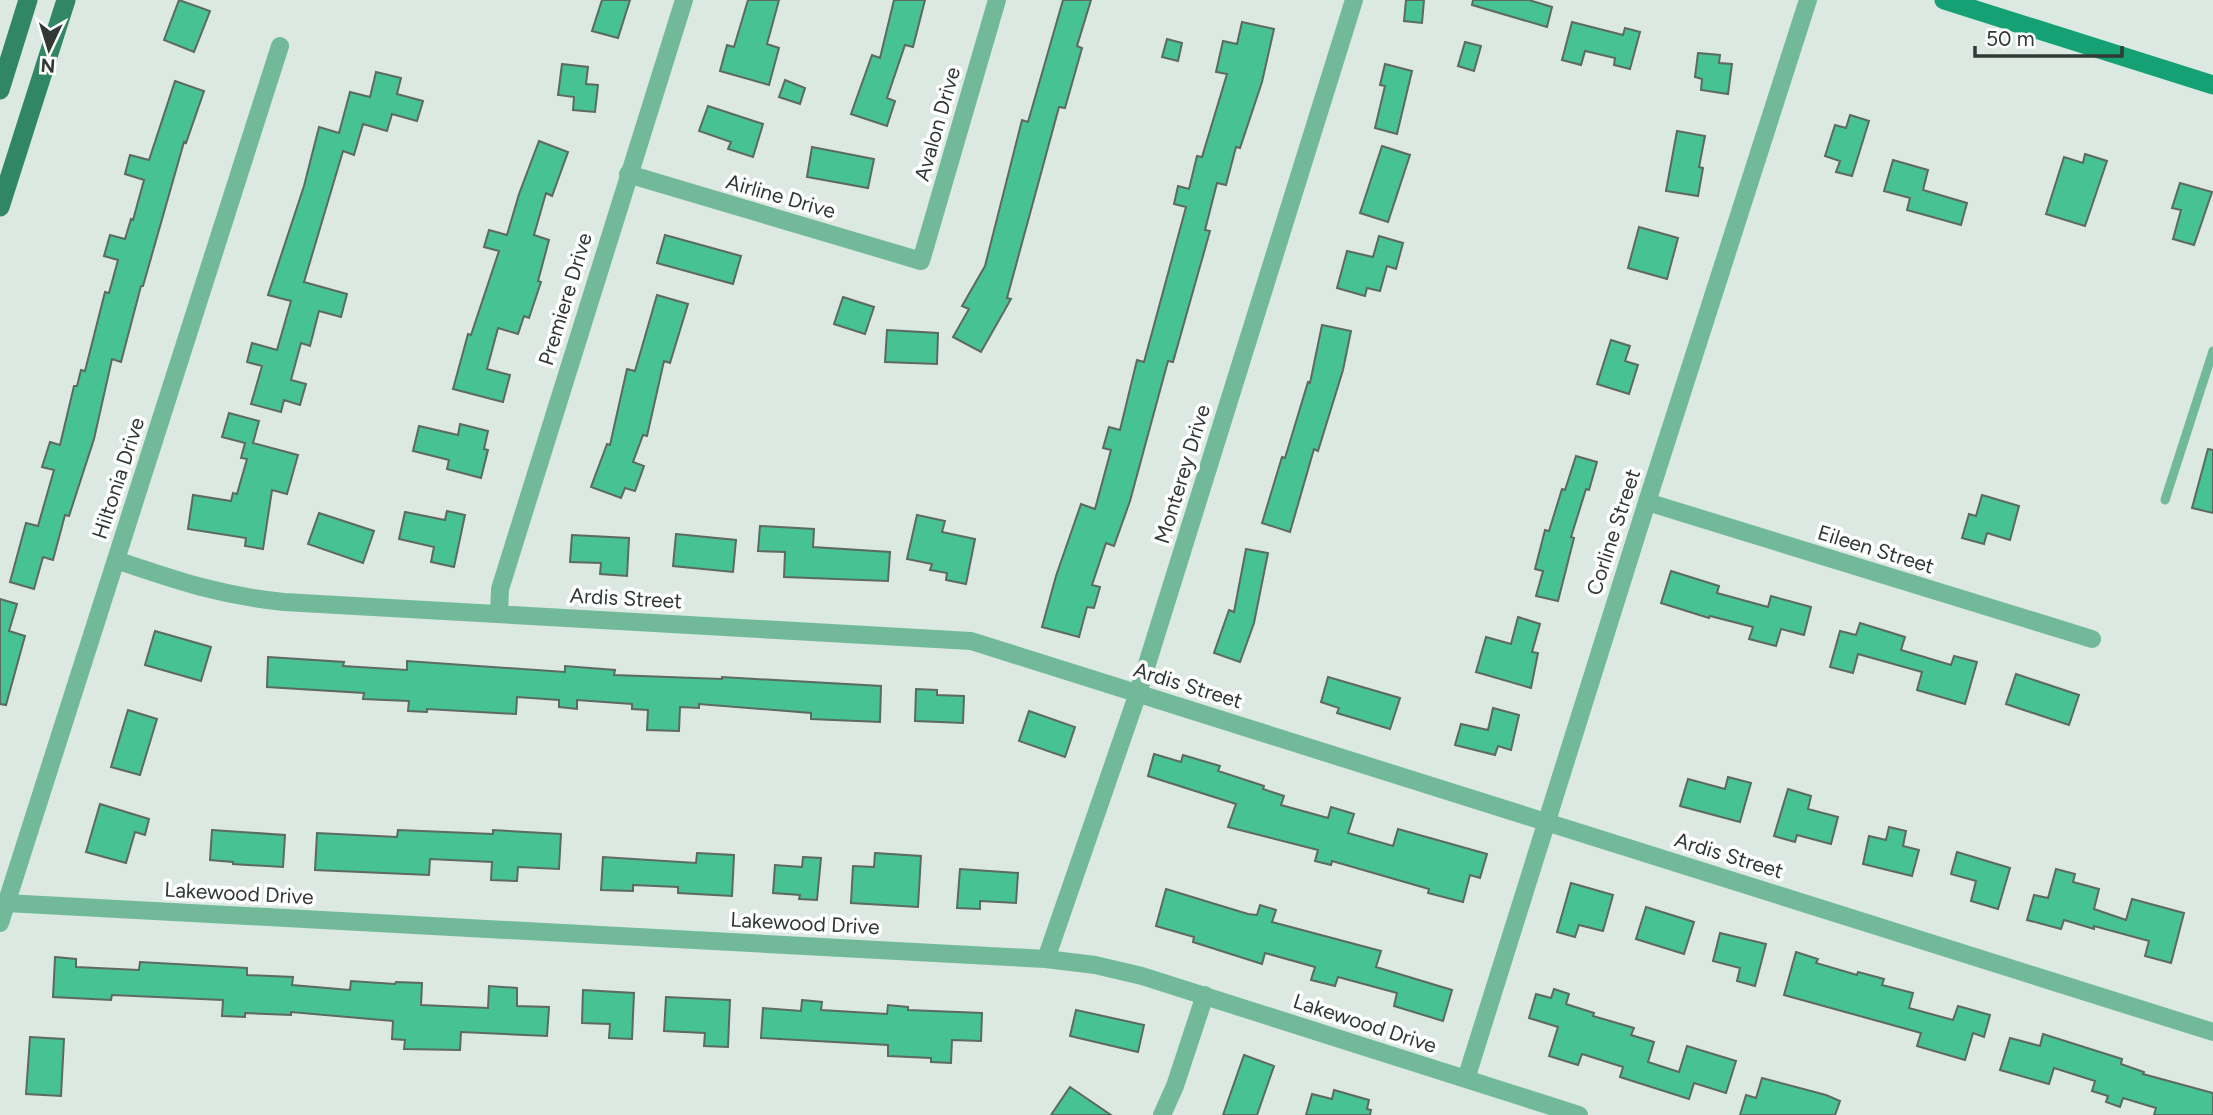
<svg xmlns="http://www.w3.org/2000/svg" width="2213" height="1115" viewBox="0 0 2213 1115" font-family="Figtree,sans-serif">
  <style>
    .building { fill: #46c293; stroke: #5d6963; stroke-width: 2 }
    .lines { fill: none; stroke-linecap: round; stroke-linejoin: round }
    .service { stroke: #72b999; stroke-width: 9 }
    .minor { stroke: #72b999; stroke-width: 18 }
    .secondary { stroke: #16a175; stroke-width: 19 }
    .primary { stroke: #308665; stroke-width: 19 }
    .labels { text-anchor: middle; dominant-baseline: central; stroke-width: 7; stroke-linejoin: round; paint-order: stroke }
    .street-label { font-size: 21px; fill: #323835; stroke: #fff }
  </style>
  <rect width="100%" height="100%" fill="#dbe9e2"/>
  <!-- building -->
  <path class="building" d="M 179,0 L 210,11 L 194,52 L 164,40 Z
    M 602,0 L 630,0 L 618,38 L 592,31 Z
    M 748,0 L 779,0 L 767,44 L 779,48 L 769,85 L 720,71 L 727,45 L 734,47 Z
    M 894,0 L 925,0 L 913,47 L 905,45 L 887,98 L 895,101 L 887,126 L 851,114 L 872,55 L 880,58 Z
    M 1063,0 L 1091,0 L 1077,46 L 1082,48 L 1065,108 L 1059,107 L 1007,298 L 1011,299 L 981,352 L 953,337 L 969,309 L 962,306 L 985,266 L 1022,120 L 1028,122 Z
    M 1406,0 L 1424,0 L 1422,23 L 1404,21 Z
    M 1473,0 L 1529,0 L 1552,7 L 1547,27 L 1472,5 Z
    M 1242,22 L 1274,29 L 1262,82 L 1240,148 L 1236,147 L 1226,185 L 1217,183 L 1205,230 L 1210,231 L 1173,362 L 1168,361 L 1130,501 L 1114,546 L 1106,543 L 1092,585 L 1100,587 L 1094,608 L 1087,607 L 1079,637 L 1042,627 L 1056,576 L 1081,504 L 1095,509 L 1111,450 L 1103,448 L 1109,427 L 1120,430 L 1137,360 L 1144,362 L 1186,207 L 1174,204 L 1178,186 L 1189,189 L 1197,156 L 1202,157 L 1227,74 L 1216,72 L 1223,41 L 1237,44 Z
    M 1572,22 L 1623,35 L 1625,28 L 1640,32 L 1630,69 L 1614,65 L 1615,58 L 1585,51 L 1581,65 L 1562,60 Z
    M 1167,39 L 1182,43 L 1178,61 L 1162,57 Z
    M 1465,42 L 1481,46 L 1474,71 L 1458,66 Z
    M 1698,53 L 1720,55 L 1719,63 L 1732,64 L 1728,94 L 1701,90 L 1702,79 L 1695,77 Z
    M 562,64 L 588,67 L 586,84 L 598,85 L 595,112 L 573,110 L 574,97 L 558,95 Z
    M 1385,64 L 1412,71 L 1397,134 L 1375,128 L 1385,86 L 1380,85 Z
    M 376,72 L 401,78 L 397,94 L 423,101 L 417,121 L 392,114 L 387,131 L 363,124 L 354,155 L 343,151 L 304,282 L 347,294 L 341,317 L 319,311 L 310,346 L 301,343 L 291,380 L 306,384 L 300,405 L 284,400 L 281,412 L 251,404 L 262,366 L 247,362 L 252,343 L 277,350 L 291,301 L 268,295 L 304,186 L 319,127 L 339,133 L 350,92 L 370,97 Z
    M 785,80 L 805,88 L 800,104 L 779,97 Z
    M 175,81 L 204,91 L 186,143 L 184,142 L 143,286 L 141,286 L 121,362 L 112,359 L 94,439 L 69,516 L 65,515 L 53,560 L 43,557 L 34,589 L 10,582 L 26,523 L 38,526 L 54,470 L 42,467 L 50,442 L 60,445 L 74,386 L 77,386 L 81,370 L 85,371 L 105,292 L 109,293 L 118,260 L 104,256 L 110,235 L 125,239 L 131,219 L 133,220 L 144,180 L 125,174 L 130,155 L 149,160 Z
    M 708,106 L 763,124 L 753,157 L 728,149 L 731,142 L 699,131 Z
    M 1850,115 L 1869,121 L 1852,176 L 1836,172 L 1840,161 L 1825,156 L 1835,125 L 1846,128 Z
    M 1677,131 L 1705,136 L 1699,167 L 1703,168 L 1698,196 L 1666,191 Z
    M 539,141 L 568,152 L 552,196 L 546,193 L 534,235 L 549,240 L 538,281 L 541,282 L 529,318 L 524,316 L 518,334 L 498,328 L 487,369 L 510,375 L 503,402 L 453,389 L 468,334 L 471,335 L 499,251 L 484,247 L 489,230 L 507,235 L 519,194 Z
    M 1382,146 L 1410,155 L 1388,222 L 1360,213 Z
    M 812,147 L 874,159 L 868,188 L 807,177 Z
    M 2085,154 L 2107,161 L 2085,226 L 2046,214 L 2064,157 L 2083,163 Z
    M 1893,160 L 1928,170 L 1923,190 L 1967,203 L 1961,225 L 1907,210 L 1910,198 L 1884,191 Z
    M 2180,183 L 2212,192 L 2194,245 L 2173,239 L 2181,210 L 2172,208 Z
    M 1639,227 L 1678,238 L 1667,279 L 1628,268 Z
    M 665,235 L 741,256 L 733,284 L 657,263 Z
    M 1379,236 L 1403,243 L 1396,269 L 1387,266 L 1380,291 L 1367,288 L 1365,296 L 1337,288 L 1347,251 L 1373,257 Z
    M 657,295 L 688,304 L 670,363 L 664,361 L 647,436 L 643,435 L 633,462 L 644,466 L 635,491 L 625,488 L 621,498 L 591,487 L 607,444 L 610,445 L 627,369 L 635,371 Z
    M 843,297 L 874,307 L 865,334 L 834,324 Z
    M 1322,325 L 1351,331 L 1343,370 L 1318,451 L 1314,449 L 1290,532 L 1262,523 L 1282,457 L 1285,458 L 1308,382 L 1310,383 Z
    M 887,330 L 938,333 L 937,364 L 885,362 Z
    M 1611,340 L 1630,346 L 1625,361 L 1638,365 L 1629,394 L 1597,384 Z
    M 229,413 L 259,421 L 253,443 L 298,455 L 287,494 L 272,490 L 263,549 L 245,546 L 246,538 L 188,529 L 193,495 L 231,501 L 233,493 L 237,494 L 247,459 L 241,458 L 245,443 L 222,437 Z
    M 460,424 L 488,431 L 484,449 L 488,450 L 481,478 L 447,469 L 449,460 L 413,451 L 419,426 L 458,435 Z
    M 2208,449 L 2213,450 L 2213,513 L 2192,508 Z
    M 1576,456 L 1597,462 L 1589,490 L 1586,489 L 1571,537 L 1574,538 L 1558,601 L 1536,596 L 1543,571 L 1535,569 L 1545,530 L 1549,531 L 1562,489 L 1565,490 Z
    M 1982,495 L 2019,506 L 2010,540 L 1987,533 L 1984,544 L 1962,538 L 1969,514 L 1976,516 Z
    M 447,511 L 465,515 L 454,567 L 431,562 L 434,547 L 399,539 L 405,512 L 445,520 Z
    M 319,513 L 374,531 L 363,563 L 308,544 Z
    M 917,515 L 945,521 L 942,532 L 975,539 L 966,584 L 946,580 L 947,573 L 930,570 L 932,564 L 907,559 Z
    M 760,526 L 814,529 L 813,547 L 890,552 L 888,581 L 784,577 L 785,552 L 758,551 Z
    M 676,534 L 736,540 L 733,572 L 673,566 Z
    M 572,535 L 629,538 L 627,576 L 600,574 L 601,563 L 570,562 Z
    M 1246,549 L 1268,553 L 1254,623 L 1240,662 L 1214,653 L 1229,610 L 1234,612 Z
    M 1671,571 L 1719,586 L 1717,593 L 1768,607 L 1771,596 L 1811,607 L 1804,635 L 1781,629 L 1776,646 L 1749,639 L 1753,627 L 1710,616 L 1709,618 L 1661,603 Z
    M 0,599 L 17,604 L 9,631 L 25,636 L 6,705 L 0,704 Z
    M 1518,617 L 1540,624 L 1532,652 L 1538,653 L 1531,688 L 1476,672 L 1486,637 L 1511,644 Z
    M 1860,623 L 1905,637 L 1901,650 L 1951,665 L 1954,656 L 1977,662 L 1965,704 L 1917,690 L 1922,672 L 1858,654 L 1853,673 L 1830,667 L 1840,631 L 1856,635 Z
    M 155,631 L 211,647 L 201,681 L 145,665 Z
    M 268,657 L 344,662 L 343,666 L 407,670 L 407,661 L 565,672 L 565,666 L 615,670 L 614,675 L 722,679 L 722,677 L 881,686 L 880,722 L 811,719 L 811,713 L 699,704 L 699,708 L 680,707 L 679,731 L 647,730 L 648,710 L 632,709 L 632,704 L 577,700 L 577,709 L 559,707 L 559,700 L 517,697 L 516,714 L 427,709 L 427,712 L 408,711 L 409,701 L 363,699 L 364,693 L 267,687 Z
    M 2016,674 L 2079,695 L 2069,725 L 2006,704 Z
    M 1328,677 L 1400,698 L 1390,729 L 1337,713 L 1339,708 L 1321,702 Z
    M 916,689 L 937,690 L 937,695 L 964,696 L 963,723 L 915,721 Z
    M 1493,708 L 1519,715 L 1511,750 L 1498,746 L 1495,755 L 1455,745 L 1461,724 L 1488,730 Z
    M 128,710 L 157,719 L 140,775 L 111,767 Z
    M 1029,711 L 1075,727 L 1065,757 L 1019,741 Z
    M 1154,754 L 1181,762 L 1183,755 L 1220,766 L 1218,771 L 1264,786 L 1263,789 L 1284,796 L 1281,805 L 1328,818 L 1331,807 L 1354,814 L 1348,833 L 1393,846 L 1398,829 L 1487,854 L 1480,878 L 1470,875 L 1463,902 L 1428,893 L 1429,889 L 1332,861 L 1331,865 L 1315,861 L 1318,850 L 1228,827 L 1236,804 L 1148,776 Z
    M 1728,777 L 1751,783 L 1740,822 L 1680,806 L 1688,779 L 1725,789 Z
    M 1788,789 L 1811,796 L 1808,809 L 1838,817 L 1831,844 L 1797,835 L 1795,842 L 1774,836 Z
    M 100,804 L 149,819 L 145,835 L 135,832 L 126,863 L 86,852 Z
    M 1889,827 L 1906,831 L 1903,846 L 1919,850 L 1912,876 L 1863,864 L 1869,836 L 1886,840 Z
    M 212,830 L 285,835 L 283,867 L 233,864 L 233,862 L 210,860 Z
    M 398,830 L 493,834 L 493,830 L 561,834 L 559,869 L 518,867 L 517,881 L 491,880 L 492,862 L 430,859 L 429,875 L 315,870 L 317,833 L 397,837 Z
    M 1957,852 L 2010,868 L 1998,909 L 1971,901 L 1976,881 L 1951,874 Z
    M 697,853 L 734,855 L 732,896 L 678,893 L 678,887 L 633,885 L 633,891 L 601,890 L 603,857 L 696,863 Z
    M 875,853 L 921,856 L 918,907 L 851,903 L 853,866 L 874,867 Z
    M 803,857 L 821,858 L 817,900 L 799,899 L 800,895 L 773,893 L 775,865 L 802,867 Z
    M 960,869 L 1018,873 L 1016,903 L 980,901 L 980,909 L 957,908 Z
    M 2056,869 L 2075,874 L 2073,882 L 2099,889 L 2094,909 L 2126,920 L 2132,899 L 2184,913 L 2171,963 L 2145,956 L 2149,941 L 2094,926 L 2094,929 L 2064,920 L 2061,929 L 2027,920 L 2034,895 L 2048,898 Z
    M 1571,883 L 1613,895 L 1603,931 L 1579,925 L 1575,937 L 1557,932 Z
    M 1166,889 L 1248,914 L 1257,915 L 1260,905 L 1276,910 L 1272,922 L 1381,951 L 1376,967 L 1452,990 L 1443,1021 L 1394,1006 L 1397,993 L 1338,977 L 1335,986 L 1311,980 L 1315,967 L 1265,953 L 1262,964 L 1193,942 L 1194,937 L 1156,926 Z
    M 1646,907 L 1694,922 L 1684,954 L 1636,939 Z
    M 1720,933 L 1766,944 L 1755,986 L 1737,981 L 1740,968 L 1713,961 Z
    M 1796,952 L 1818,959 L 1816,963 L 1857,975 L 1858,972 L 1884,979 L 1882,985 L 1913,993 L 1909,1008 L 1953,1020 L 1958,1006 L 1990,1015 L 1984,1037 L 1973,1033 L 1965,1060 L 1917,1046 L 1921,1033 L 1784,995 Z
    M 55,957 L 76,959 L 76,967 L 139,970 L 140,962 L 247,968 L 247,975 L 293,977 L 292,985 L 350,990 L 351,981 L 395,984 L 396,982 L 422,983 L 421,1005 L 488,1008 L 489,986 L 517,988 L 517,1006 L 549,1007 L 547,1036 L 461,1032 L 460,1050 L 404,1049 L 405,1040 L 392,1039 L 393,1021 L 291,1012 L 291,1015 L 245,1013 L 245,1017 L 222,1016 L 223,1000 L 112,995 L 111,1000 L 53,997 Z
    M 1554,989 L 1569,994 L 1566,1004 L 1594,1013 L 1593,1016 L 1634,1028 L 1631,1035 L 1654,1042 L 1648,1062 L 1679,1072 L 1687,1046 L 1736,1061 L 1726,1093 L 1694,1083 L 1689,1099 L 1620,1077 L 1623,1067 L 1582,1054 L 1578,1065 L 1549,1056 L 1558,1027 L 1529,1018 L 1536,994 L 1551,998 Z
    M 583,990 L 634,993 L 632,1039 L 609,1038 L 610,1024 L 582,1023 Z
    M 666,997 L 730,1000 L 728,1047 L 704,1046 L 705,1033 L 664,1031 Z
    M 802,1000 L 822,1002 L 821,1010 L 887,1014 L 888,1005 L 908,1007 L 908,1010 L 982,1013 L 981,1041 L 952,1040 L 951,1063 L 931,1062 L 931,1058 L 888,1056 L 888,1045 L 761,1038 L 763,1008 L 801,1011 Z
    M 1076,1010 L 1144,1025 L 1138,1052 L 1070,1036 Z
    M 2043,1034 L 2122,1059 L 2121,1064 L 2144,1072 L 2143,1074 L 2213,1093 L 2213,1115 L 2154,1115 L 2156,1108 L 2123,1098 L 2120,1107 L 2106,1102 L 2108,1096 L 2092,1091 L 2095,1081 L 2054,1068 L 2049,1084 L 2000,1070 L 2010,1038 L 2040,1046 Z
    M 30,1037 L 64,1039 L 61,1096 L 26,1094 Z
    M 1244,1055 L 1274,1066 L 1257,1115 L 1223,1115 Z
    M 1762,1078 L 1826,1095 L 1840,1101 L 1835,1115 L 1740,1115 L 1746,1095 L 1756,1098 Z
    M 1070,1087 L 1111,1115 L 1051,1115 Z
    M 1334,1090 L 1369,1100 L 1367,1109 L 1371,1110 L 1370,1115 L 1306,1115 L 1312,1094 L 1332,1099 Z"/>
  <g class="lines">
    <!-- service -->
    <path class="service" d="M 2165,500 L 2213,351"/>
    <!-- minor -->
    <path class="minor" d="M 628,174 L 921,261 L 997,0
      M 1647,502 L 2092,639
      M 116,560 C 175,580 221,596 284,602 L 971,641 L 2213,1032
      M 499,614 L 500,589 L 684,0
      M 6,903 L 1046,959 L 1095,965 L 1142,976 L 1579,1115
      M 0,923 L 280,46
      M 1046,959 L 1138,693 L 1354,0
      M 1466,1079 L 1647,502 L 1808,0
      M 1162,1115 L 1175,1086 L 1205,995"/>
    <!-- secondary -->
    <path class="secondary" d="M 1944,0 L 2213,85"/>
    <!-- primary -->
    <path class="primary" d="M 0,90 L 28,0
      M 0,207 L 66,0"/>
  </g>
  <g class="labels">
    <!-- street labels -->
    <g class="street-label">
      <text transform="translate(937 124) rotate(-74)">Avalon Drive</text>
      <text transform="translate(781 196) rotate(16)">Airline Drive</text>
      <text transform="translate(565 299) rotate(-73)">Premiere Drive</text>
      <text transform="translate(1182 474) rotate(-73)">Monterey Drive</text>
      <text transform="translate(118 478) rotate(-72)">Hiltonia Drive</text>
      <text transform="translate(1613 532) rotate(-72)">Corline Street</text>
      <text transform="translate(1876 549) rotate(17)">Eileen Street</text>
      <text transform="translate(626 598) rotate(3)">Ardis Street</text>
      <text transform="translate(1188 685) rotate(17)">Ardis Street</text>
      <text transform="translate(1729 855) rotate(17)">Ardis Street</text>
      <text transform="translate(239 893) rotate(3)">Lakewood Drive</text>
      <text transform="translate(805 923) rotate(3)">Lakewood Drive</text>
      <text transform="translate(1365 1023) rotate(18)">Lakewood Drive</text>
    </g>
  </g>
  <!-- north arrow -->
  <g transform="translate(49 49) rotate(184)" stroke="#ffffff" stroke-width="5" paint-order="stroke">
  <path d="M0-5L12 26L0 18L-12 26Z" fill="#323835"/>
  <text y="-10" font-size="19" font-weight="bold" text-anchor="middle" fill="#323835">N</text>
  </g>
  <!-- scale -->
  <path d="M1975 46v10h147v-10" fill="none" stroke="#323835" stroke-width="3.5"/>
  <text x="1986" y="46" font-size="21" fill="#323835" stroke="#ffffff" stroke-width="5" paint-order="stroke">50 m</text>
</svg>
